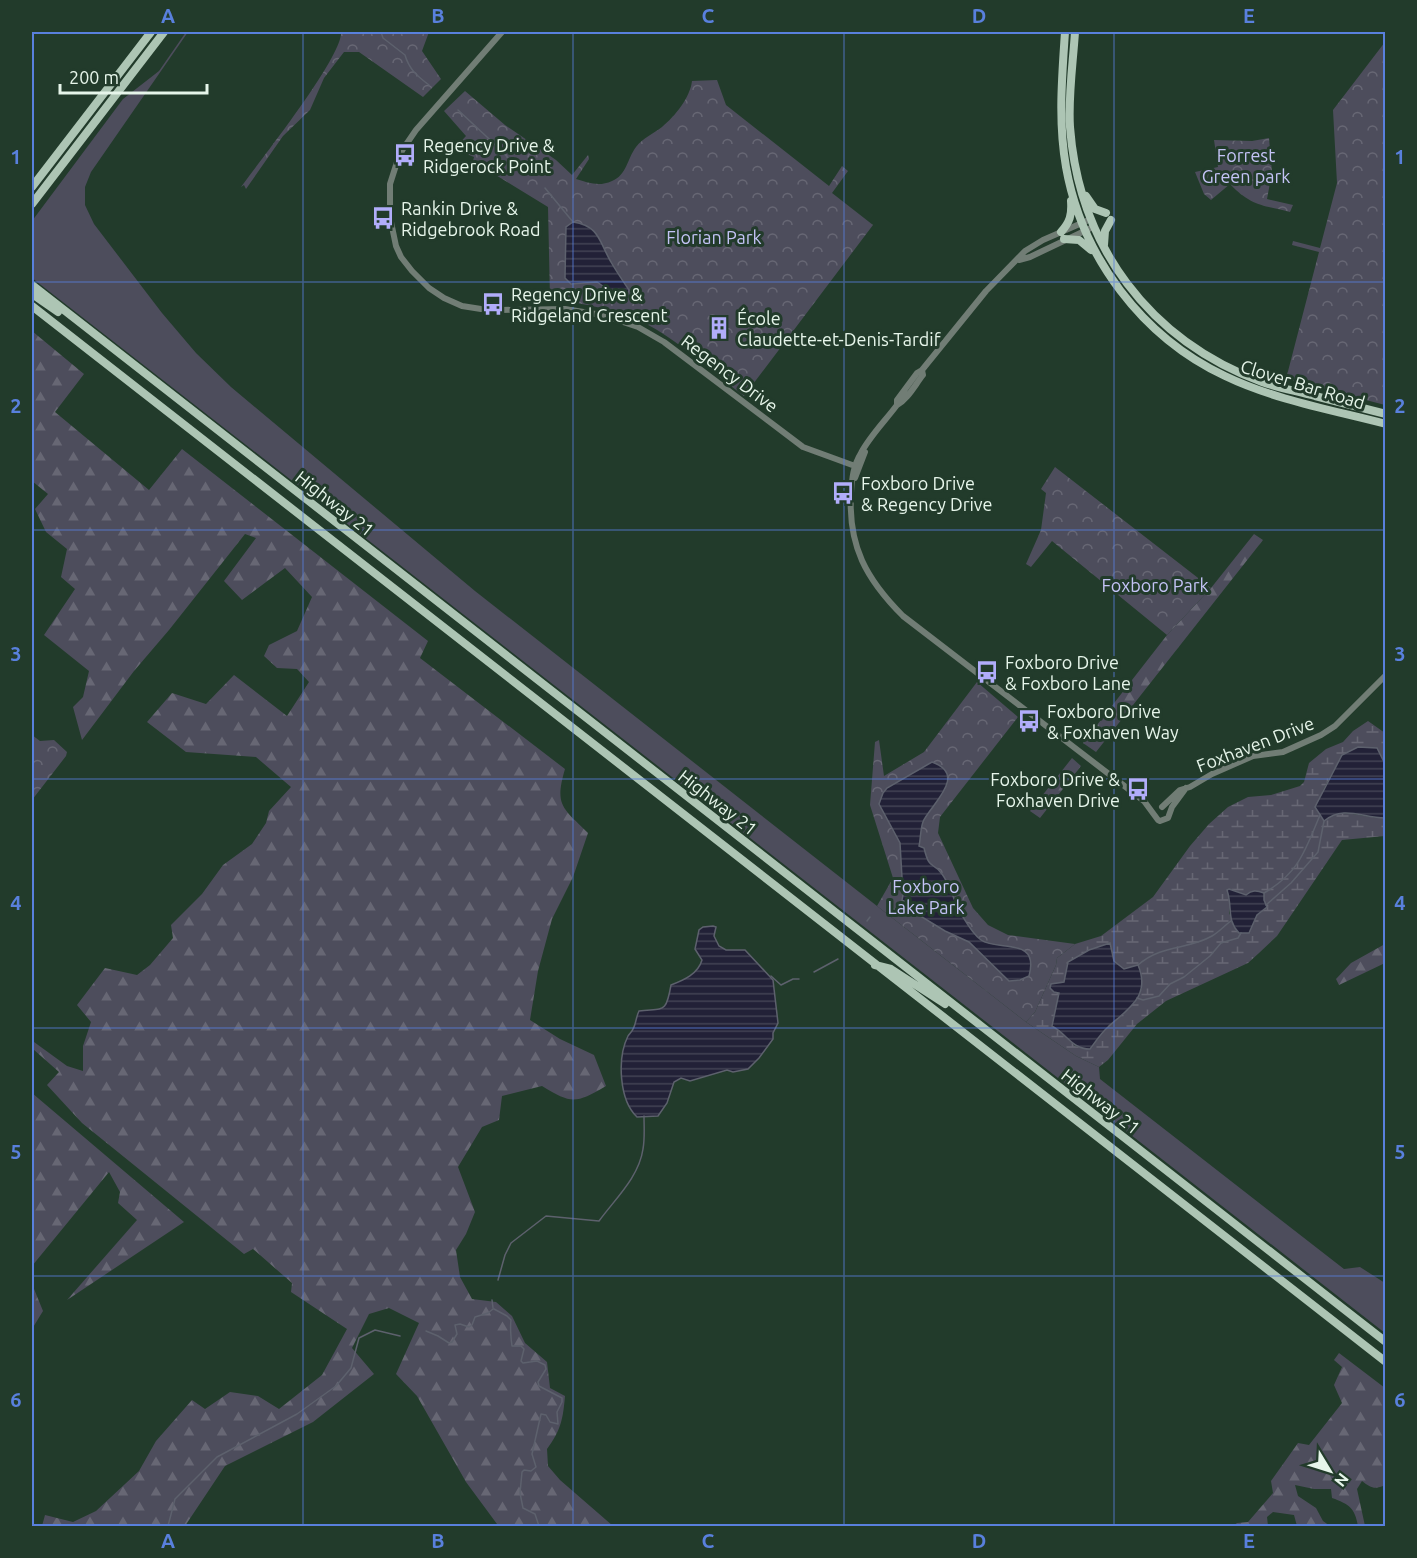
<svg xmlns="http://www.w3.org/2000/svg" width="1417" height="1558" viewBox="0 0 1417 1558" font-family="Ubuntu,sans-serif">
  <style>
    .grass { fill: #4d4d5c }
    .forest { fill: url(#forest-firs) }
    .wetland { fill: url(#wetland-marsh); fill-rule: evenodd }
    .park { fill: url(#park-crowns) }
    .water { fill: url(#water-rules); stroke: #5d616d; stroke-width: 1.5 }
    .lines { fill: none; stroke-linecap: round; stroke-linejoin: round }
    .stream { stroke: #5d616d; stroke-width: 1.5 }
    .minor { stroke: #717d75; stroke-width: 6 }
    .major { stroke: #adc5b4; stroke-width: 8 }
    .grid { fill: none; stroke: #5980dd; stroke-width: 1.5; stroke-opacity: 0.55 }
    .labels { text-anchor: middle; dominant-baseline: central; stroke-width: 6; stroke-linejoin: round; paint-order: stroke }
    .poi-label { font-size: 18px; fill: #e6f5ea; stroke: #223b2b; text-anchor: start }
    .park-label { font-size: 18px; fill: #c4c3f6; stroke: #223b2b }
    .street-label { font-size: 18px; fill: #e6f5ea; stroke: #223b2b }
    .neatline { fill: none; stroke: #5980dd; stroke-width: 2 }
    .grid-label { font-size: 20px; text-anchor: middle; font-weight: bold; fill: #5980dd }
  </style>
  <defs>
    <pattern id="forest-firs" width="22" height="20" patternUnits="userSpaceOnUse" patternTransform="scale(1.5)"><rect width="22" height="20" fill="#4d4d5c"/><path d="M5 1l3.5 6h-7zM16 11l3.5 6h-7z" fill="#676774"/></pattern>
    <pattern id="wetland-marsh" width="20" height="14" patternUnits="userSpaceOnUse" patternTransform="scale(1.5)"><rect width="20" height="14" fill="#4d4d5c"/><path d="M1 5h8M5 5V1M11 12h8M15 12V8" fill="none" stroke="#676774"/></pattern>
    <pattern id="park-crowns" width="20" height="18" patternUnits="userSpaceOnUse" patternTransform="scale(1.5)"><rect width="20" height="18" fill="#4d4d5c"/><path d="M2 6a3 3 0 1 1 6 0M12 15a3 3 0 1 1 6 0" fill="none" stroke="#676774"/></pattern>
    <pattern id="water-rules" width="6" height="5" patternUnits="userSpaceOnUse" patternTransform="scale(1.5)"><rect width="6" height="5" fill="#222137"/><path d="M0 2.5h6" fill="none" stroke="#424254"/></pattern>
  </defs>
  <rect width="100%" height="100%" fill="#223b2b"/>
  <!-- grass -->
  <path class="grass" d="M 186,32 L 188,32 L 91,172 L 85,187 L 85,205 L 94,224 L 162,313 L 196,353 L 231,387 L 475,591 L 877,906 L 1026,1022 L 1076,1056 L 1099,1067 L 1100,1079 L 1344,1269 L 1360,1267 L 1385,1283 L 1385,1333 L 32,278 L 32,221 L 123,99 L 159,71 Z"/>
  <!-- forest -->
  <path class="forest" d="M 32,331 L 84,374 L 55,412 L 149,490 L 182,449 L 428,641 L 420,658 L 565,769 C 554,806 563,808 588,833 L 573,877 L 552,919 L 538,971 L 530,1020 L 560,1039 L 594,1055 L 606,1086 C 575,1104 572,1104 542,1086 L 502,1096 L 499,1120 L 482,1127 L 458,1167 L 475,1212 L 466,1234 L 456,1250 L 460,1277 L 472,1299 L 496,1302 L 512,1316 L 525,1343 L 547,1362 L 550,1388 L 565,1396 C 563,1419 561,1430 547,1449 L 548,1466 L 560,1480 L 613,1526 L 499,1526 L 497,1524 L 466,1482 L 417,1396 L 396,1374 L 419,1323 L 389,1308 L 369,1314 L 352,1348 L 374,1374 L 313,1422 L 225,1466 L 185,1526 L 42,1526 L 45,1515 L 73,1522 L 96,1511 L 139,1471 L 156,1441 L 192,1400 L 205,1409 L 230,1392 L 258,1396 L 279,1409 L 322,1375 L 347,1329 L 291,1292 L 292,1283 L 253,1249 L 244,1254 L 82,1123 L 47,1085 L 59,1072 L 33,1049 L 34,1042 L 67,1066 L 83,1071 L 83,1046 L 91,1022 L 77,1005 L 105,968 L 137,975 L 150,965 L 173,938 L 171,925 L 202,894 L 223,865 L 252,844 L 266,823 L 269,811 L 291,787 L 256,757 L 186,752 L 147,722 L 172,693 L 206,704 L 234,675 L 287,716 L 309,682 L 297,669 L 277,668 L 264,656 L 269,645 L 297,631 L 312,597 L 285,568 L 242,600 L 224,581 L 256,538 L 245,534 L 169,630 L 134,671 L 82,740 L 73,707 L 83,697 L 89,671 L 44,635 L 75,589 L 61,577 L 67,549 L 46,532 L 35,509 L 48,494 L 32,481 Z
    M 1254,534 L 1263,540 L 1096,752 L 1083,743 L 1167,635 L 1211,588 Z
    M 1072,758 L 1081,766 L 1040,818 L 1030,811 Z
    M 1385,944 L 1385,963 L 1339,985 L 1336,979 L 1351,963 Z
    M 32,1093 L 184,1222 L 67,1300 L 137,1220 L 118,1203 L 120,1192 L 109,1172 L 32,1266 Z
    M 32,1284 L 43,1311 L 32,1329 Z
    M 1339,1353 L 1385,1388 L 1385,1485 C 1375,1490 1371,1488 1362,1481 L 1357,1489 L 1365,1526 L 1358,1526 C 1355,1508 1349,1504 1332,1498 L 1331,1489 L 1314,1489 L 1295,1485 L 1298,1496 L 1316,1508 L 1323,1521 L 1330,1526 L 1297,1526 L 1294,1515 L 1273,1512 L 1267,1517 L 1268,1526 L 1233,1526 L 1237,1523 L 1248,1522 L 1273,1493 L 1271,1481 L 1298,1443 L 1309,1445 L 1342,1403 L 1334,1385 L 1342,1367 L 1334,1360 Z"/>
  <!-- wetland -->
  <path class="wetland" d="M 1368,721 L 1385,733 L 1385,764 L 1377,748 L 1342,755 L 1323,790 L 1320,799 L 1334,813 C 1352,812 1368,818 1385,818 L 1385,836 L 1342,840 L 1277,936 L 1259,953 L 1248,963 L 1166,1001 L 1137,1024 L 1108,1060 L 1099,1067 L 1076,1056 L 1026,1022 L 1035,1012 L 1056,965 L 1057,958 L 1075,944 L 1101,936 L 1153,897 L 1190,846 L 1209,824 L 1228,807 L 1248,797 L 1271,795 L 1300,786 L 1304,782 L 1309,763 L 1326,749 L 1343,742 L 1353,731 ZM 1229,889 L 1246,895 L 1267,907 L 1257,915 L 1249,933 L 1239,933 L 1229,913 L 1231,901 ZM 1110,944 L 1114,961 L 1142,987 C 1138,1006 1118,1016 1105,1030 C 1100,1035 1095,1042 1090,1049 L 1075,1046 L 1062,1031 L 1052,1026 L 1069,962 L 1089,950 Z"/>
  <!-- park -->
  <path class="park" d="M 341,32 L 429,32 L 422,51 L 441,79 L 423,97 L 359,52 L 344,52 L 324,78 L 310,110 L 283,136 L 246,189 L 244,185 L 241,187 C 260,161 343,56 341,32 Z
    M 1385,42 L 1385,405 L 1286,379 L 1319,252 L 1292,245 L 1293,241 L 1320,248 L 1337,183 L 1333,110 Z
    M 717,80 L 726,105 L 829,186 L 842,166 L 848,171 L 832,193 L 873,225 L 744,396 C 715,374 676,338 644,323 C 614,309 582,303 550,299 L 548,207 L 473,161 L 474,157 L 457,150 L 456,147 L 466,136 L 444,111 L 465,91 L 505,125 L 556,160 L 572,175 L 588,155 L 589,159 L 576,179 C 589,183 599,187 612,181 C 627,175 627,159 636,147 C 643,138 653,134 662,127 C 675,116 690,98 692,81 Z
    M 1269,138 L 1272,172 L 1267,199 L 1293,205 L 1290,212 C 1262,205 1251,206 1230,184 L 1211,200 L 1204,194 L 1195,172 L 1218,167 L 1214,140 L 1252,141 Z
    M 1055,467 L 1211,588 L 1167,635 L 1052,541 L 1031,567 L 1026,564 L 1041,530 L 1046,493 L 1041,489 Z
    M 977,682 L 1018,717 L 940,817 L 938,833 L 973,908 L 988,925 L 1008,935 L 1075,944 L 1057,958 L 1056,965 L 1035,1012 L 1026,1022 L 877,906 L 893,878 L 870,805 L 875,742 L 879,740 L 884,776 L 924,752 Z
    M 32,735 L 40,741 L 54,740 L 67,752 L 66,756 L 32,800 Z"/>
  <!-- water -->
  <path class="water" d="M 573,222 C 600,226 599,242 611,262 C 616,271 623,281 629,290 L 628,294 L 607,289 L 597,282 L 571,284 L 565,278 L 566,227 Z
    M 1358,747 L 1377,748 L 1385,764 L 1385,818 C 1362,818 1344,805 1324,821 L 1315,807 L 1342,755 Z
    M 932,762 C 966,774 936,800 925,818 C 920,824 921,838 919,846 L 924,848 C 930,872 932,860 942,874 C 948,882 951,892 955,901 L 952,905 L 956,906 C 964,917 970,932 981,940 C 998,952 1040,936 1029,976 L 1020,980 L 1009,981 L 969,942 L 945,931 L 917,914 L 910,904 L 902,900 L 903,895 L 900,843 L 879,804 L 883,793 L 887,788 Z
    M 1229,889 L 1246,895 C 1252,890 1256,890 1264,893 L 1264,900 L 1267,907 L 1257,915 L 1249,933 L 1239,933 C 1226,919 1233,908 1227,890 Z
    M 713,926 L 716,927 L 714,936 L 719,946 L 726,950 L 745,950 L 773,980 L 778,1023 L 773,1033 L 773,1039 L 759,1058 L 748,1069 L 733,1072 L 727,1070 L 690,1081 L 681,1078 L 674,1082 L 667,1103 L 658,1116 L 637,1117 C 619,1100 617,1058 628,1036 C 629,1034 632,1032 633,1029 C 636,1024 636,1017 639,1011 C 664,1008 666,1014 671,985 C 684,980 698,974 702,960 L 695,949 L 699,930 L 703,927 Z
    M 1110,943 L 1114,961 L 1124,969 L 1138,965 C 1151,996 1129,1008 1108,1027 C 1101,1033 1096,1041 1090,1049 C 1072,1049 1068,1035 1052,1026 L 1059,993 L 1054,992 L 1050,988 L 1051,984 L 1064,982 L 1068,962 L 1089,950 Z"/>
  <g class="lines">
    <!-- stream -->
    <path class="stream" d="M 381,32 L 383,38 L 405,55 C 409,69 417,76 429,85
      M 458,110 L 501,150 L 518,169
      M 545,188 L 573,222
      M 1264,893 C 1299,873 1305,851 1320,815
      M 1266,905 L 1291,883 L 1318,852 L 1324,821
      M 867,921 L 870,917
      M 1138,965 C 1162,944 1188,950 1212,936 C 1219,932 1225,925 1231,921
      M 814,972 L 838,959
      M 771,976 L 781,985 L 793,979 L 799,979
      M 1137,998 L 1143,1000 L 1159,996 L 1170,984 L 1184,977 L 1210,956 L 1221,943 L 1238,938 L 1241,933
      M 498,1280 L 505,1255 L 511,1243 L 546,1216 L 599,1221 C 615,1199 639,1177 643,1149 C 645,1138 644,1127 644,1116
      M 492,1300 L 493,1308
      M 494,1309 L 507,1316 L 511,1320 C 510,1326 511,1340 512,1346 L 521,1346 L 524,1349 L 521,1361 L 523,1363 L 537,1361 L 545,1365 L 546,1369 L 538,1382 L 539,1386 L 562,1398 L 562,1402 L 557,1412 L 558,1424 L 550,1422 L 546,1415 L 541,1414 L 532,1454 L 536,1467 L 531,1471 L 524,1470 L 522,1472 L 520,1493 L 523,1508 L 535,1514 L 539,1526
      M 426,1331 L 438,1336 L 449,1343 L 452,1342 L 457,1334 L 455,1325 L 460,1324 L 469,1327 L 472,1325 L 475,1317 L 488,1313 L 493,1309
      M 168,1526 L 175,1499 L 217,1457 L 297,1414 L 336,1386 L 351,1368 L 359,1338 L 375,1330 L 400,1336"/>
    <!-- minor -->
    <path class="minor" d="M 502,32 L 416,130 L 403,149 L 398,159 L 390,184 L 390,217 L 396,246 L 401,257 L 412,271 L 429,288 L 444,298 L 462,306 L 481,309 L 501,310 L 565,309 L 602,315 L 638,327 L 664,342 L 803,447 L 855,466
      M 1019,260 L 1030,257 L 1093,227
      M 922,370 L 923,375 C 915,385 908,399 897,405 C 885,421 870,436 861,453 C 853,466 852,479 851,493 C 848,546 866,579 903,616 L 1144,801 L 1158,820 L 1160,821 L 1168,818 L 1172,807 L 1186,788
      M 897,405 L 897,400 L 917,373 L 922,370 L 986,291 L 1025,251 L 1043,240 L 1091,219
      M 855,478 L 865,452
      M 1162,807 L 1180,790 L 1190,787 L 1212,774 L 1253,756 L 1283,752 L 1321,735 L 1335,726 L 1386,675"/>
    <!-- major -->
    <path class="major" d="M 1065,32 C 1062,77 1058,122 1066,167 C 1082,257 1142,337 1225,376 C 1275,400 1332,410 1386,424
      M 1075,32 C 1073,63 1068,96 1070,127 C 1079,246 1149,340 1262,382 C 1279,388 1297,391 1315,396 C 1338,402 1362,408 1386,414
      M 32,187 L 151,32
      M 1086,196 L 1095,209 L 1106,213
      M 32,204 L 164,32
      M 1061,232 C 1070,222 1072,215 1071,201
      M 1064,239 L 1079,240 L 1091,250
      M 1104,245 L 1105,231 L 1111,220
      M 32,285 L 1386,1342
      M 32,294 L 58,312
      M 32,306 L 1386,1362
      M 875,965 L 891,969 L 945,1004"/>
  </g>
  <!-- grid -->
  <path class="grid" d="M 303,32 L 303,1526M 573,32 L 573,1526M 844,32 L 844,1526M 1114,32 L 1114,1526M 32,282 L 1386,282M 32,530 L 1386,530M 32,779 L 1386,779M 32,1028 L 1386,1028M 32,1276 L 1386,1276"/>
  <!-- icons -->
  <defs>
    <g id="bus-bare" transform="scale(1.8)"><path d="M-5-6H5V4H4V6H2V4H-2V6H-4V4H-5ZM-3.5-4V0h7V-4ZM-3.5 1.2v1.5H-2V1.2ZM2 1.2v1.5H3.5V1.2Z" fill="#b1adfa" stroke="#223b2b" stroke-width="2.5" paint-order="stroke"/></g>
    <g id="building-bare" transform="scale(1.8)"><path d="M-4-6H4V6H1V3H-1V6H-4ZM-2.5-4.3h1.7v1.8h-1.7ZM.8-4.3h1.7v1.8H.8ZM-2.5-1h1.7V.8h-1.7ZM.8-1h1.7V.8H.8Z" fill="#b1adfa" stroke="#223b2b" stroke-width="2.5" paint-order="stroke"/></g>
  </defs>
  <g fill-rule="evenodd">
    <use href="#bus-bare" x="405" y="155"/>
    <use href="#bus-bare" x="383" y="218"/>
    <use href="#bus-bare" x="493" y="304"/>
    <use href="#building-bare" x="719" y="328"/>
    <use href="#bus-bare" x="843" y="493"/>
    <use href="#bus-bare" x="987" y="672"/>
    <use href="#bus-bare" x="1029" y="721"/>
    <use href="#bus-bare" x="1138" y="789"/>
  </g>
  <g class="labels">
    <!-- poi labels -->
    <g class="poi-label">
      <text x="423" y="145">Regency Drive &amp;<tspan x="423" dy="21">Ridgerock Point</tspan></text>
      <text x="401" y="208">Rankin Drive &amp;<tspan x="401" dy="21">Ridgebrook Road</tspan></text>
      <text x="511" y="294">Regency Drive &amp;<tspan x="511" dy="21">Ridgeland Crescent</tspan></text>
      <text x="737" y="318">École<tspan x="737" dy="21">Claudette-et-Denis-Tardif</tspan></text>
      <text x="861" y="483">Foxboro Drive<tspan x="861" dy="21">&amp; Regency Drive</tspan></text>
      <text x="1005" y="662">Foxboro Drive<tspan x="1005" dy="21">&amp; Foxboro Lane</tspan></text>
      <text x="1047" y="711">Foxboro Drive<tspan x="1047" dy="21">&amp; Foxhaven Way</tspan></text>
      <text x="1120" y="779" text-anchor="end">Foxboro Drive &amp;<tspan x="1120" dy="21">Foxhaven Drive</tspan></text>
    </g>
    <!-- park labels -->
    <g class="park-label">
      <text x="1246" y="155">Forrest<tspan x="1246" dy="21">Green park</tspan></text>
      <text x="714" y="237">Florian Park</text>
      <text x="1155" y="585">Foxboro Park</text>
      <text x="926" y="886">Foxboro<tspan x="926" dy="21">Lake Park</tspan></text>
    </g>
    <!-- street labels -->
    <g class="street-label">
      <text transform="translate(730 373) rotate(37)">Regency Drive</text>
      <text transform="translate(1303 384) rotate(17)">Clover Bar Road</text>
      <text transform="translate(335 503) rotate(38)">Highway 21</text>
      <text transform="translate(1255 744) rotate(-21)">Foxhaven Drive</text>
      <text transform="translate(718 802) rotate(38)">Highway 21</text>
      <text transform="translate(1101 1101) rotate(38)">Highway 21</text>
    </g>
  </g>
  <!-- border -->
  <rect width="1417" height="1558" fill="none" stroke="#223b2b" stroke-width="66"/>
  <!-- north arrow -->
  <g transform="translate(1330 1471) rotate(128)" stroke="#223b2b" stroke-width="4.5" paint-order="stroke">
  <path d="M0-4.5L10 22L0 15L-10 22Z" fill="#e6f5ea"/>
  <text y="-9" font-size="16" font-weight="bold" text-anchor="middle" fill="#e6f5ea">N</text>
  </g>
  <!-- scale -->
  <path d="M60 84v9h147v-9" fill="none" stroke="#e6f5ea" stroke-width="3"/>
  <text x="69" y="84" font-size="18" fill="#e6f5ea" stroke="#223b2b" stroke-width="4.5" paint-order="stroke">200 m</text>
  <rect x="33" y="33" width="1351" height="1492" class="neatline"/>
  <g class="grid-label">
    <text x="168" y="23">A</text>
    <text x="438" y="23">B</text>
    <text x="708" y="23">C</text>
    <text x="979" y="23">D</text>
    <text x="1249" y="23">E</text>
    <text x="16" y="164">1</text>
    <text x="1400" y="164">1</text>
    <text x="16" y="413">2</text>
    <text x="1400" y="413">2</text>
    <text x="16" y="661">3</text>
    <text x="1400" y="661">3</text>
    <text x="16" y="910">4</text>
    <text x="1400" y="910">4</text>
    <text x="16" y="1159">5</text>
    <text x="1400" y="1159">5</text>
    <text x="16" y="1407">6</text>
    <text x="1400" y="1407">6</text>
    <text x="168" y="1548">A</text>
    <text x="438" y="1548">B</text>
    <text x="708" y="1548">C</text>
    <text x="979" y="1548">D</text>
    <text x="1249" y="1548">E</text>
  </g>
</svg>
